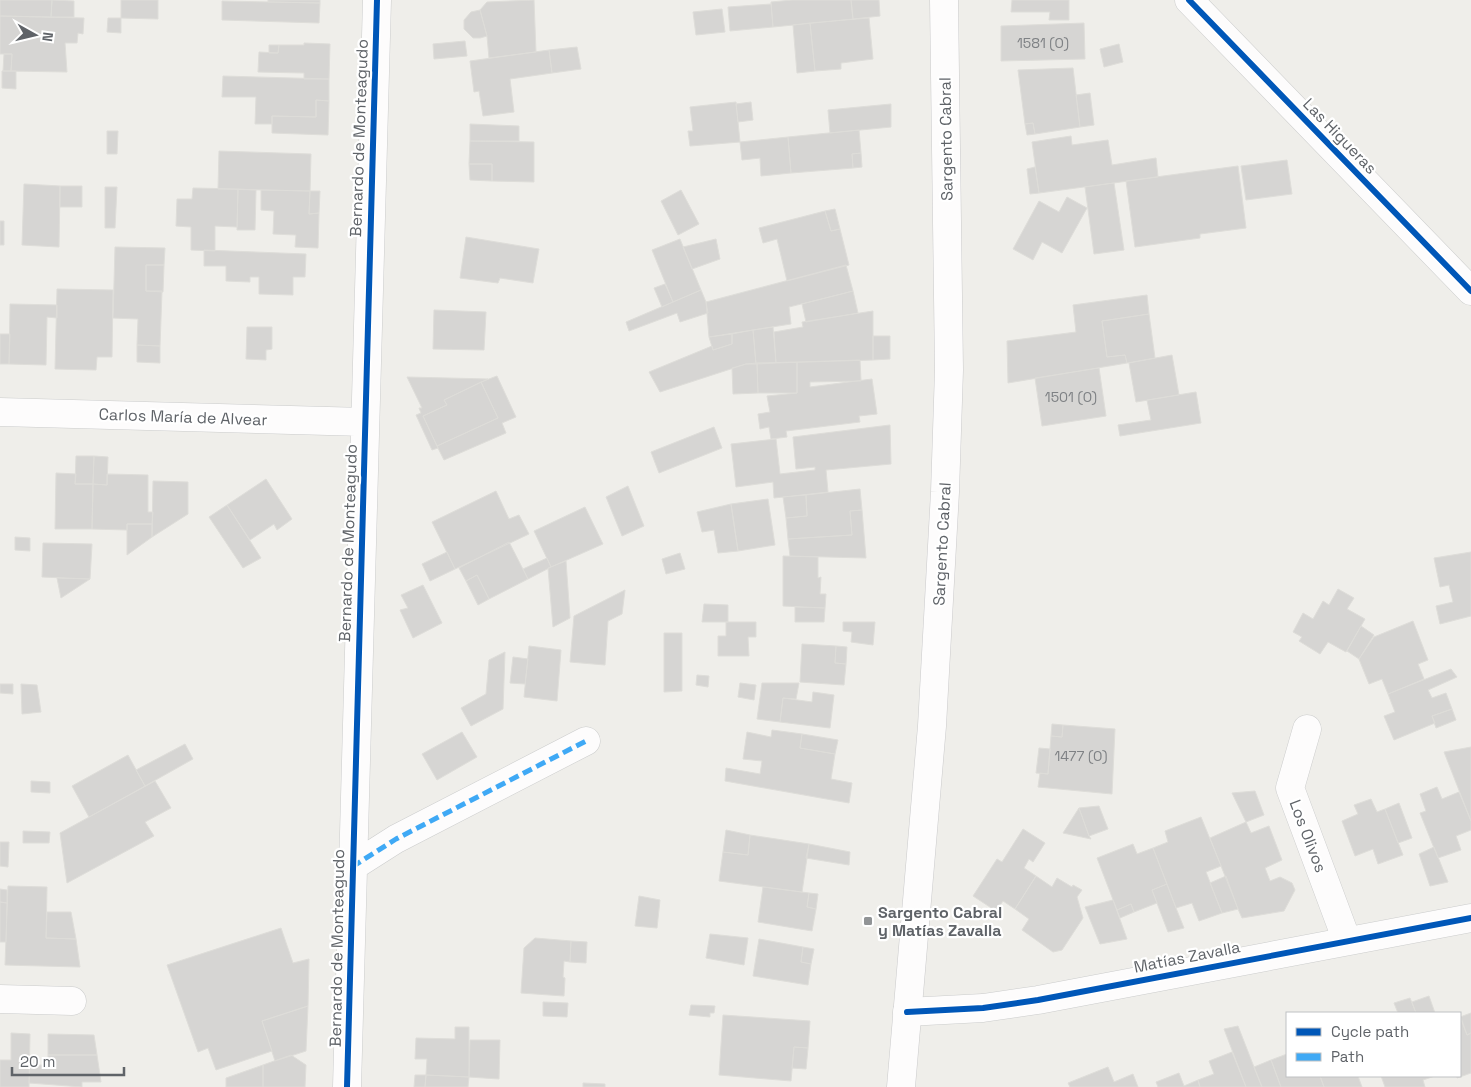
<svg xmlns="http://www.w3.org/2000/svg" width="1471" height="1087" viewBox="0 0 1471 1087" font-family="'Space Grotesk',sans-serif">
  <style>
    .building { fill: #d6d5d3; stroke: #deddd9 }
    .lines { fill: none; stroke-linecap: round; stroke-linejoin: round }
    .minor-casing { stroke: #cbcccc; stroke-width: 29 }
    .secondary-casing { stroke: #cacacb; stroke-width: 29 }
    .minor { stroke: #fdfcfc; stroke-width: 28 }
    .secondary { stroke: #fdfcfc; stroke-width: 28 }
    .quiet { stroke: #3fa9f5; stroke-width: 5; stroke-dasharray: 10 5; stroke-linecap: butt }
    .cycleway-casing { stroke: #fff; stroke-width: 9 }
    .cycleway { stroke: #0057b8; stroke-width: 6 }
    .poi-dot { fill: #919496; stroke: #fff; stroke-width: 2 }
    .labels { text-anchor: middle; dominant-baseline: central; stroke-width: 4.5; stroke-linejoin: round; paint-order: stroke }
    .number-label { font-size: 14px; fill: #7e8184 }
    .street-label { font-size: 16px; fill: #5f6368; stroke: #fff }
    .poi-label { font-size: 16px; font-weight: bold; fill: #5f6368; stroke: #fff; text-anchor: start }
  </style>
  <rect width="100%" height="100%" fill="#efeeea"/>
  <!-- building -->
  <path class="building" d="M 0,0 L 52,0 L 51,17 L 0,16 Z
    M 52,0 L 74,1 L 74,17 L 51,17 Z
    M 121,0 L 158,0 L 158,19 L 121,18 Z
    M 268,0 L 320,0 L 320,3 L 268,2 Z
    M 534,0 L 536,52 L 489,58 L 487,36 L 480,10 L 487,2 Z
    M 792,0 L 851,0 L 853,19 L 773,27 L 771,2 Z
    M 851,0 L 879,0 L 880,16 L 853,19 Z
    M 1012,0 L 1069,0 L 1069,20 L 1049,20 L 1050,12 L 1011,12 Z
    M 222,1 L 320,3 L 319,23 L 222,20 Z
    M 771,4 L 773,27 L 730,31 L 728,7 Z
    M 722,9 L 725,32 L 696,35 L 693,12 Z
    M 480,10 L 487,36 L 480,38 L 473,38 L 464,29 L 464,20 L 471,12 Z
    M 0,16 L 84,18 L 83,34 L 78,33 L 77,43 L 65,43 L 67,72 L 11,71 L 12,54 L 0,54 Z
    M 108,18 L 121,18 L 121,33 L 107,32 Z
    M 869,18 L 873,59 L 841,63 L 841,69 L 815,71 L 810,23 Z
    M 810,23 L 815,71 L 797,73 L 793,25 Z
    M 1084,23 L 1085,59 L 1001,61 L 1001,26 Z
    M 465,41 L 467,56 L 434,59 L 433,44 Z
    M 304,43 L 330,44 L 329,79 L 304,79 L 304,73 L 258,72 L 259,52 L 278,53 L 279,45 L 304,45 Z
    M 1119,44 L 1123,62 L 1104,67 L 1100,49 Z
    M 269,45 L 279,45 L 278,53 L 269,53 Z
    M 577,47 L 581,69 L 552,73 L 549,50 Z
    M 549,50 L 552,73 L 510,79 L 514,112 L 483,116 L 479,91 L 474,92 L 470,61 Z
    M 4,54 L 12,54 L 11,71 L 3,71 Z
    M 1073,68 L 1080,127 L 1035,134 L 1033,123 L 1025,124 L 1018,70 Z
    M 2,71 L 16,71 L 16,89 L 2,88 Z
    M 223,76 L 329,79 L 329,101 L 316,100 L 316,117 L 272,116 L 272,124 L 255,124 L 256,97 L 222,97 Z
    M 1090,93 L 1094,125 L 1080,127 L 1076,95 Z
    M 316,100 L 329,101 L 328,135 L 272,133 L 272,116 L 316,117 Z
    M 736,102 L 740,142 L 690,146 L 688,131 L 693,131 L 690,107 Z
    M 751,102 L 753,120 L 738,122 L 736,104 Z
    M 891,104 L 891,127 L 830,133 L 828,110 Z
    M 1033,123 L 1035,134 L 1027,135 L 1025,124 Z
    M 470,124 L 519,126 L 519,141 L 470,141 Z
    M 859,130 L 861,153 L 852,154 L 853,168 L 791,173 L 788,137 Z
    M 107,131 L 118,131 L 117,154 L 107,154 Z
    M 1071,136 L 1072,145 L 1108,140 L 1112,165 L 1156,158 L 1158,177 L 1039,193 L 1032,142 Z
    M 788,137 L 791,173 L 761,176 L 760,158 L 742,160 L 740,142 Z
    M 470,141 L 534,142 L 534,182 L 492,181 L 492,164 L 469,164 Z
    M 219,151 L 311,154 L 310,191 L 218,189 Z
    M 861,153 L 862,167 L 853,168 L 852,154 Z
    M 1287,160 L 1292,194 L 1246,200 L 1241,166 Z
    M 469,164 L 492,164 L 492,181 L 470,180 Z
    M 1238,166 L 1246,228 L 1200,234 L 1200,238 L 1135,247 L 1126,181 Z
    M 1035,167 L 1039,193 L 1030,194 L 1027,169 Z
    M 1114,183 L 1124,250 L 1094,254 L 1085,187 Z
    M 24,184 L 60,186 L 59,247 L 22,245 Z
    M 60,186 L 82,186 L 82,207 L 60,207 Z
    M 105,187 L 117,187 L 115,228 L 105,228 Z
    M 193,188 L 238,189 L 237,227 L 215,226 L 215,251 L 191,250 L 191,227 L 176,226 L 177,199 L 192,199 Z
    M 238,189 L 256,190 L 255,230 L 237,230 Z
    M 261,190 L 310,191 L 309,214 L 319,213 L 318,248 L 295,247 L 296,235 L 273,234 L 274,211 L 261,210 Z
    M 681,190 L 699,224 L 678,235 L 661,201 Z
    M 310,191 L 320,191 L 319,213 L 309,214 Z
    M 1067,197 L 1087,208 L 1062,253 L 1042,242 L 1033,260 L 1013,249 L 1039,201 L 1059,212 Z
    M 835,209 L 840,229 L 831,231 L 825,211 Z
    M 825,211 L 831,231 L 840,229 L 849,265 L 787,281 L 777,239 L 763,243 L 759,228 Z
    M 0,221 L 4,221 L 4,245 L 0,245 Z
    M 466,237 L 539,249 L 533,283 L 500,278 L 498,283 L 460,278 Z
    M 680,239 L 701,290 L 673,302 L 652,250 Z
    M 716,239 L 720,259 L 692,269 L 683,247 Z
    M 115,247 L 165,248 L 164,265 L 146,265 L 146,291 L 162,291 L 160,346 L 137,345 L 138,319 L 113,318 Z
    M 204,250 L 306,254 L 305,277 L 293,277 L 293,295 L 259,294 L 259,277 L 250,277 L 250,282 L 226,281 L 226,266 L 204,266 Z
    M 146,265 L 164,265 L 163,292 L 146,291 Z
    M 846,265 L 853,291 L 789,307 L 791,324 L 709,337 L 706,302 Z
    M 665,284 L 673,302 L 662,307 L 654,288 Z
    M 57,289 L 113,290 L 112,357 L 97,357 L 96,370 L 55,369 Z
    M 701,290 L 706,302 L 708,313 L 680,322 L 677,313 L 629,331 L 626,322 Z
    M 853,291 L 858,313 L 806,322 L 802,304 Z
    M 1147,295 L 1149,314 L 1102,321 L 1107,357 L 1125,355 L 1127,363 L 1008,383 L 1007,341 L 1076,332 L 1073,305 Z
    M 10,304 L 57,305 L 57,318 L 47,317 L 46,365 L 9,364 Z
    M 434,310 L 486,312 L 484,350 L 433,349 Z
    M 873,311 L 873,360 L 776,363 L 774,332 L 803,327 L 802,322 Z
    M 1149,314 L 1155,358 L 1127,363 L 1125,355 L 1107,357 L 1102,321 Z
    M 247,327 L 272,327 L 272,349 L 266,350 L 266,360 L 246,359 Z
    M 773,327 L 776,363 L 756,364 L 753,330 Z
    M 753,330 L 756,364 L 746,364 L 660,392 L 649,372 L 712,346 L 713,350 L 732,344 L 732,334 Z
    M 0,334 L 10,334 L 9,364 L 0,364 Z
    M 732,334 L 732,344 L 713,350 L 709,337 Z
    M 873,336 L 890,336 L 890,359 L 873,360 Z
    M 137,345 L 160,346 L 160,363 L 137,362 Z
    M 1172,355 L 1179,395 L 1136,402 L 1129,363 Z
    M 860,360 L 861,381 L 810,382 L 810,387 L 872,379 L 877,414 L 859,416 L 860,422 L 786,431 L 787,437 L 771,439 L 769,427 L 760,429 L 758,414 L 770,412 L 767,396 L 797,393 L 797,362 Z
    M 797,362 L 797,393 L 758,393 L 757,363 Z
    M 757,363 L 758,393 L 733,394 L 732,368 L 746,364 Z
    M 1099,368 L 1106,416 L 1042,426 L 1035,378 Z
    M 497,376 L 516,417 L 502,423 L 506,433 L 444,460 L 437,446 L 498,418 L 481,382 Z
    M 407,377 L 488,379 L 444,400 L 447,405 L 423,416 L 438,448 L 432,450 L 416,415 L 421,413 L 419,408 L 422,408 Z
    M 481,382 L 498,418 L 437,446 L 423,416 L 447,405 L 444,400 Z
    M 1196,392 L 1201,423 L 1120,436 L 1118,425 L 1151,420 L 1147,400 Z
    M 890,425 L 891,464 L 826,470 L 828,492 L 774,498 L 773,482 L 736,487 L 731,444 L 776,439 L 780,474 L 815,470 L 815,467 L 796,469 L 793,437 Z
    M 714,427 L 722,448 L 659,473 L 651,452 Z
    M 76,456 L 94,456 L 93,484 L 75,484 Z
    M 94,456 L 108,457 L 107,485 L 93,484 Z
    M 56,473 L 76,474 L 75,484 L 93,484 L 92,529 L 55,529 Z
    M 107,474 L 148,475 L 148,512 L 153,512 L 152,524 L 127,524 L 127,530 L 92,529 L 93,484 L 107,485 Z
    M 266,479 L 292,519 L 277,530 L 274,524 L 250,540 L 227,505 Z
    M 153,481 L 188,482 L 188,514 L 152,537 Z
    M 628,486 L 644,526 L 622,536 L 606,497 Z
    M 860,489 L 862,510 L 850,511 L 852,535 L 788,539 L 786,518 L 807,516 L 806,495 Z
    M 496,491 L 509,519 L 519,515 L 529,534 L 455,569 L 432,522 Z
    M 806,495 L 807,516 L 786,518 L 783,497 Z
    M 768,499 L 775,545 L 738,551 L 731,504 Z
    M 731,504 L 738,551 L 718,553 L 714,530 L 702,532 L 697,512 Z
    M 227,505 L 261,558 L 243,568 L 209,517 Z
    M 585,507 L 603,544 L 551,567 L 534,531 Z
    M 862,510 L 866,558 L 790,556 L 788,539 L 852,535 L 850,511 Z
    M 127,524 L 152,524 L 152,537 L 127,555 Z
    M 15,537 L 30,538 L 30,551 L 15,550 Z
    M 509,542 L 528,579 L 489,599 L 477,575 L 466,581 L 459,568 Z
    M 43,543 L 92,544 L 90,579 L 42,577 Z
    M 447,552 L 455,569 L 430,581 L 422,564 Z
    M 1471,552 L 1471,616 L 1440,624 L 1436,606 L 1453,602 L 1449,585 L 1440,587 L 1434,558 Z
    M 680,553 L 685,569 L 666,574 L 662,559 Z
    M 783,556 L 818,557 L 818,578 L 821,577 L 820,594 L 826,594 L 825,608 L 783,606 Z
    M 547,558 L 551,567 L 528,579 L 523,569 Z
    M 566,561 L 570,618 L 553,627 L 548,568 Z
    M 477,575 L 489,599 L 478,605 L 466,581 Z
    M 57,578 L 90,579 L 61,598 Z
    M 423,585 L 442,623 L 413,638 L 400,610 L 408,608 L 401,595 Z
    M 1338,589 L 1354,598 L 1347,609 L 1365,619 L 1346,652 L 1328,642 L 1320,654 L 1299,641 L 1302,637 L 1293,632 L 1303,613 L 1313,619 L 1323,601 L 1329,605 Z
    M 625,590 L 622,614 L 608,621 L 605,665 L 570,662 L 574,616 Z
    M 704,604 L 728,605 L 728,622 L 702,622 Z
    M 795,607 L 825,608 L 824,622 L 795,622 Z
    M 1413,621 L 1428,660 L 1418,664 L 1424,679 L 1388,694 L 1382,679 L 1369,684 L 1359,659 L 1374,637 Z
    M 726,622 L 756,622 L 756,637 L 748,637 L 749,656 L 718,656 L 718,636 L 726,636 Z
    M 843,622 L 875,622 L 873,645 L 851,642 L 852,632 L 843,631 Z
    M 1361,626 L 1374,635 L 1359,659 L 1347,651 Z
    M 664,633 L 682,633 L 682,691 L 664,692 Z
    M 802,644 L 836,646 L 835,663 L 846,664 L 844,685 L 800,682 Z
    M 529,646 L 561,650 L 557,701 L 524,697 Z
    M 836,646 L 847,647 L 846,664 L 835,663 Z
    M 505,652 L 503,709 L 471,726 L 461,708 L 486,694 L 489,660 Z
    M 513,657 L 528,659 L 525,684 L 510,683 Z
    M 1451,669 L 1457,677 L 1428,690 L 1432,698 L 1446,693 L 1452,709 L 1432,716 L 1435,723 L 1394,740 L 1384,716 L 1395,712 L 1388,694 Z
    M 697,675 L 709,676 L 708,687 L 696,685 Z
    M 740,683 L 756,685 L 754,700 L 738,697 Z
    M 762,683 L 799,683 L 796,699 L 783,698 L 780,722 L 757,719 Z
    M 0,684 L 13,684 L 13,694 L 0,693 Z
    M 21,684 L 37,685 L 41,712 L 22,714 Z
    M 813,692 L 834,695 L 830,728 L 780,722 L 783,698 L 812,702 Z
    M 1452,709 L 1456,720 L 1436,728 L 1432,716 Z
    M 1052,724 L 1063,725 L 1062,737 L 1051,736 Z
    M 1063,725 L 1115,729 L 1112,794 L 1038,787 L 1040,773 L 1048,774 L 1051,736 L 1062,737 Z
    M 772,730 L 802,734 L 800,748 L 835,754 L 831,779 L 852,783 L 849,803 L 725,781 L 726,768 L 760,774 L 762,761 L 743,759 L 747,732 L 771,737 Z
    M 462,732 L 477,757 L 437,780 L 422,754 Z
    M 802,734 L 838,740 L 835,754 L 800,748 Z
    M 185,744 L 193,759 L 145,786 L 136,770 Z
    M 1471,747 L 1471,821 L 1444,752 Z
    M 1039,748 L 1050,749 L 1048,774 L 1036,773 Z
    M 128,755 L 145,786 L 89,817 L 72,786 Z
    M 31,781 L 50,782 L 50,793 L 31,792 Z
    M 155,781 L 171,808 L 145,822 L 154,836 L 67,883 L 60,833 Z
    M 1437,787 L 1442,799 L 1459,792 L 1471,821 L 1471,830 L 1456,836 L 1461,850 L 1438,858 L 1420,813 L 1426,811 L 1420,794 Z
    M 1255,791 L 1264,815 L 1246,822 L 1232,793 Z
    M 1371,799 L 1377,812 L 1385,809 L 1403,855 L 1378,864 L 1373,849 L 1355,856 L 1342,821 L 1358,814 L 1354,805 Z
    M 1399,803 L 1412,838 L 1398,843 L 1385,809 Z
    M 1099,806 L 1108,829 L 1089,836 L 1079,808 Z
    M 1079,808 L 1089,836 L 1091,839 L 1063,833 Z
    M 1201,817 L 1221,866 L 1206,872 L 1222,913 L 1199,921 L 1192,903 L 1176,908 L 1153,848 L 1168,842 L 1165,831 Z
    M 1246,822 L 1251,833 L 1269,826 L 1282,860 L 1265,868 L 1270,881 L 1280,877 L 1292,883 L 1295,890 L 1284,911 L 1242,918 L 1238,909 L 1210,838 Z
    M 1023,829 L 1045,843 L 1033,862 L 1029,859 L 1024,868 L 1036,876 L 1015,909 L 1003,901 L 996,911 L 973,896 L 997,859 L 1002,862 Z
    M 726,830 L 750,835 L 748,855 L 723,852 Z
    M 23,831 L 50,832 L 49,843 L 23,843 Z
    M 750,835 L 809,844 L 802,892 L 719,881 L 723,852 L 748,855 Z
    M 0,842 L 9,842 L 8,867 L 0,866 Z
    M 809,844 L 850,852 L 849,865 L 806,858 Z
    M 1133,844 L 1137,854 L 1153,848 L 1167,884 L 1152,890 L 1157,903 L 1134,912 L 1131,904 L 1117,910 L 1097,858 Z
    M 1434,847 L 1448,882 L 1430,886 L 1419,854 Z
    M 1036,876 L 1052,887 L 1057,878 L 1072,887 L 1073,885 L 1082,890 L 1077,897 L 1083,918 L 1062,950 L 1053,952 L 1022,930 L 1029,919 L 1015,909 Z
    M 1226,876 L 1238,909 L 1222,913 L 1210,883 Z
    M 1167,884 L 1176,908 L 1184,928 L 1168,932 L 1152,890 Z
    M 8,886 L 47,887 L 46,938 L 76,939 L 80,967 L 5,965 Z
    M 763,887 L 809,893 L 807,907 L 816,909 L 812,931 L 758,922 Z
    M 0,889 L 7,890 L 7,903 L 0,902 Z
    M 809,893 L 818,894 L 816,909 L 807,907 Z
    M 639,896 L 660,900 L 657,928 L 635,926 Z
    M 1113,900 L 1127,939 L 1100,944 L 1085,907 Z
    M 0,902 L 7,903 L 6,942 L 0,942 Z
    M 1131,904 L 1134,912 L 1120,918 L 1117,910 Z
    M 47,912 L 71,912 L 76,939 L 46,938 Z
    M 281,928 L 293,963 L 309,959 L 308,1006 L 262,1021 L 272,1051 L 216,1070 L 208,1048 L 198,1052 L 167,965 Z
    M 710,934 L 748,938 L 744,965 L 706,958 Z
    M 535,938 L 571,941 L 570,962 L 564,961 L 563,977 L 565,978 L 564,996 L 521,993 L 524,948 Z
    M 759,939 L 803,947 L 801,962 L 811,964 L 808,985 L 753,976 Z
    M 571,941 L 587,942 L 586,963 L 570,962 Z
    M 803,947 L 814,949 L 811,964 L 801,962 Z
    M 1429,996 L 1435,1013 L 1416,1013 L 1412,1002 Z
    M 1410,998 L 1416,1013 L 1398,1013 L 1394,1003 Z
    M 543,1002 L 568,1003 L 567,1017 L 543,1016 Z
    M 691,1005 L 715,1006 L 714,1013 L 710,1013 L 710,1017 L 689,1015 Z
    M 308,1006 L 306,1051 L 275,1061 L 262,1021 Z
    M 1471,1013 L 1471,1033 L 1467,1035 L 1460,1017 Z
    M 723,1015 L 810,1021 L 808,1048 L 794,1047 L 791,1081 L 719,1075 Z
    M 1460,1015 L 1467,1035 L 1471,1033 L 1471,1073 L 1457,1078 L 1457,1076 L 1460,1076 Z
    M 1238,1026 L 1254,1067 L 1262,1087 L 1246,1087 L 1224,1029 Z
    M 455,1027 L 469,1027 L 469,1077 L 426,1075 L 427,1059 L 415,1059 L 416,1038 L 455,1039 Z
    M 11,1033 L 30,1034 L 29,1087 L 0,1087 L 0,1060 L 11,1060 Z
    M 48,1034 L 94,1035 L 97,1055 L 48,1055 Z
    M 470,1040 L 500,1040 L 499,1079 L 469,1077 Z
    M 794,1047 L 808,1048 L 806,1069 L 792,1068 Z
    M 1232,1052 L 1246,1087 L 1200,1087 L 1198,1080 L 1214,1074 L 1209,1061 Z
    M 1287,1054 L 1287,1076 L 1320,1076 L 1324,1087 L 1281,1087 L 1271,1060 Z
    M 48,1055 L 97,1055 L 101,1082 L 82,1082 L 82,1087 L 29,1083 L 30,1065 L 48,1065 Z
    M 291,1055 L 306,1065 L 305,1087 L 263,1087 L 263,1065 Z
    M 1271,1060 L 1281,1087 L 1262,1087 L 1254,1067 Z
    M 263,1065 L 263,1087 L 226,1087 L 226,1078 Z
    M 1108,1067 L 1114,1082 L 1133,1074 L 1138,1087 L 1070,1087 L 1068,1083 Z
    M 1179,1073 L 1184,1086 L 1198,1080 L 1200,1087 L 1158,1087 L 1156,1082 Z
    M 415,1075 L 426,1075 L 425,1087 L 414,1087 Z
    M 426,1075 L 469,1077 L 468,1087 L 425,1087 Z
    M 1320,1076 L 1358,1076 L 1362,1087 L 1324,1087 Z
    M 1381,1076 L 1435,1076 L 1423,1080 L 1425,1087 L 1385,1087 Z
    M 583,1083 L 605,1084 L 605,1087 L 583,1087 Z"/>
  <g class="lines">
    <!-- minor casing -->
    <g class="minor-casing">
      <path id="minor" d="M 1189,0 L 1471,291
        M 0,412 L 365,422
        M 1307,729 L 1290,788 L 1347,941
        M 352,867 L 396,839 L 586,741
        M 0,999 L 72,1001
        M 907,1012 L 983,1008 L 1038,1000 L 1471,918
        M 347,1087 L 377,0"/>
    </g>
    <!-- secondary casing -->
    <g class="secondary-casing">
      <path id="secondary" d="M 901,1087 L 932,726 L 945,492 L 949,370 L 944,0"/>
    </g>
    <!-- minor -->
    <use href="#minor" class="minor"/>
    <!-- secondary -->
    <use href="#secondary" class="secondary"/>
    <!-- quiet -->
    <path class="quiet" d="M 352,867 L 396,839 L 586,741"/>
    <!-- cycleway casing -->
    <g class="cycleway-casing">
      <path id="cycleway" d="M 1189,0 L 1471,291
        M 907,1012 L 983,1008 L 1038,1000 L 1471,918
        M 347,1087 L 377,0"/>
    </g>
    <!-- cycleway -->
    <use href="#cycleway" class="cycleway"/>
  </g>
  <!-- markers -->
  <rect class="poi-dot" x="863" y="916" width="10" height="10" rx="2.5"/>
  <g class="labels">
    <!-- number labels -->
    <g class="number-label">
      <text x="1043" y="43">1581 (O)</text>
      <text x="1071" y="397">1501 (O)</text>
      <text x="1081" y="756">1477 (O)</text>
    </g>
    <!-- street labels -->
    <g class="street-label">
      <text transform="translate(1340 136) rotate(46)">Las Higueras</text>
      <text transform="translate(359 138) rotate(-88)">Bernardo de Monteagudo</text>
      <text transform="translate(946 139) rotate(-91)">Sargento Cabral</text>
      <text transform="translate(183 417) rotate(2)">Carlos María de Alvear</text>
      <text transform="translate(348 543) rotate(-88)">Bernardo de Monteagudo</text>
      <text transform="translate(942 544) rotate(-87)">Sargento Cabral</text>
      <text transform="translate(1308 836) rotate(69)">Los Olivos</text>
      <text transform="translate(337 948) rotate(-89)">Bernardo de Monteagudo</text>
      <text transform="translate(1187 957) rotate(-11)">Matías Zavalla</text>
    </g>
    <!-- poi labels -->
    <g class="poi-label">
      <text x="878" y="912">Sargento Cabral<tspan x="878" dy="18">y Matías Zavalla</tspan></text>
    </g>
  </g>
  <!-- legend -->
  <rect x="1286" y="1012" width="175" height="65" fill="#ffffff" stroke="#bfc1c3"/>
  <rect x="1296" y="1028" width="25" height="8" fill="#0057b8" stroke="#bfc1c3"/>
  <text x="1331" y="1037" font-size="15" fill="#5f6368">Cycle path</text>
  <rect x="1296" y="1053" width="25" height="8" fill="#3fa9f5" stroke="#bfc1c3"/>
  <text x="1331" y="1062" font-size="15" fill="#5f6368">Path</text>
  <!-- north arrow -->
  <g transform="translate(35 35) rotate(98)" stroke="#ffffff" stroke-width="4" paint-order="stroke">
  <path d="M0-4L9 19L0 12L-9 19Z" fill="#5f6368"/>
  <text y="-8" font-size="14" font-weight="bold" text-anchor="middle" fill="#5f6368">N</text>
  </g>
  <!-- scale -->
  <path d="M12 1067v8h112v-8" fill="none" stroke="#5f6368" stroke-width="2.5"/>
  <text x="20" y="1067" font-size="15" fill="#5f6368" stroke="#ffffff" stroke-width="4" paint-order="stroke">20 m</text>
</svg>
